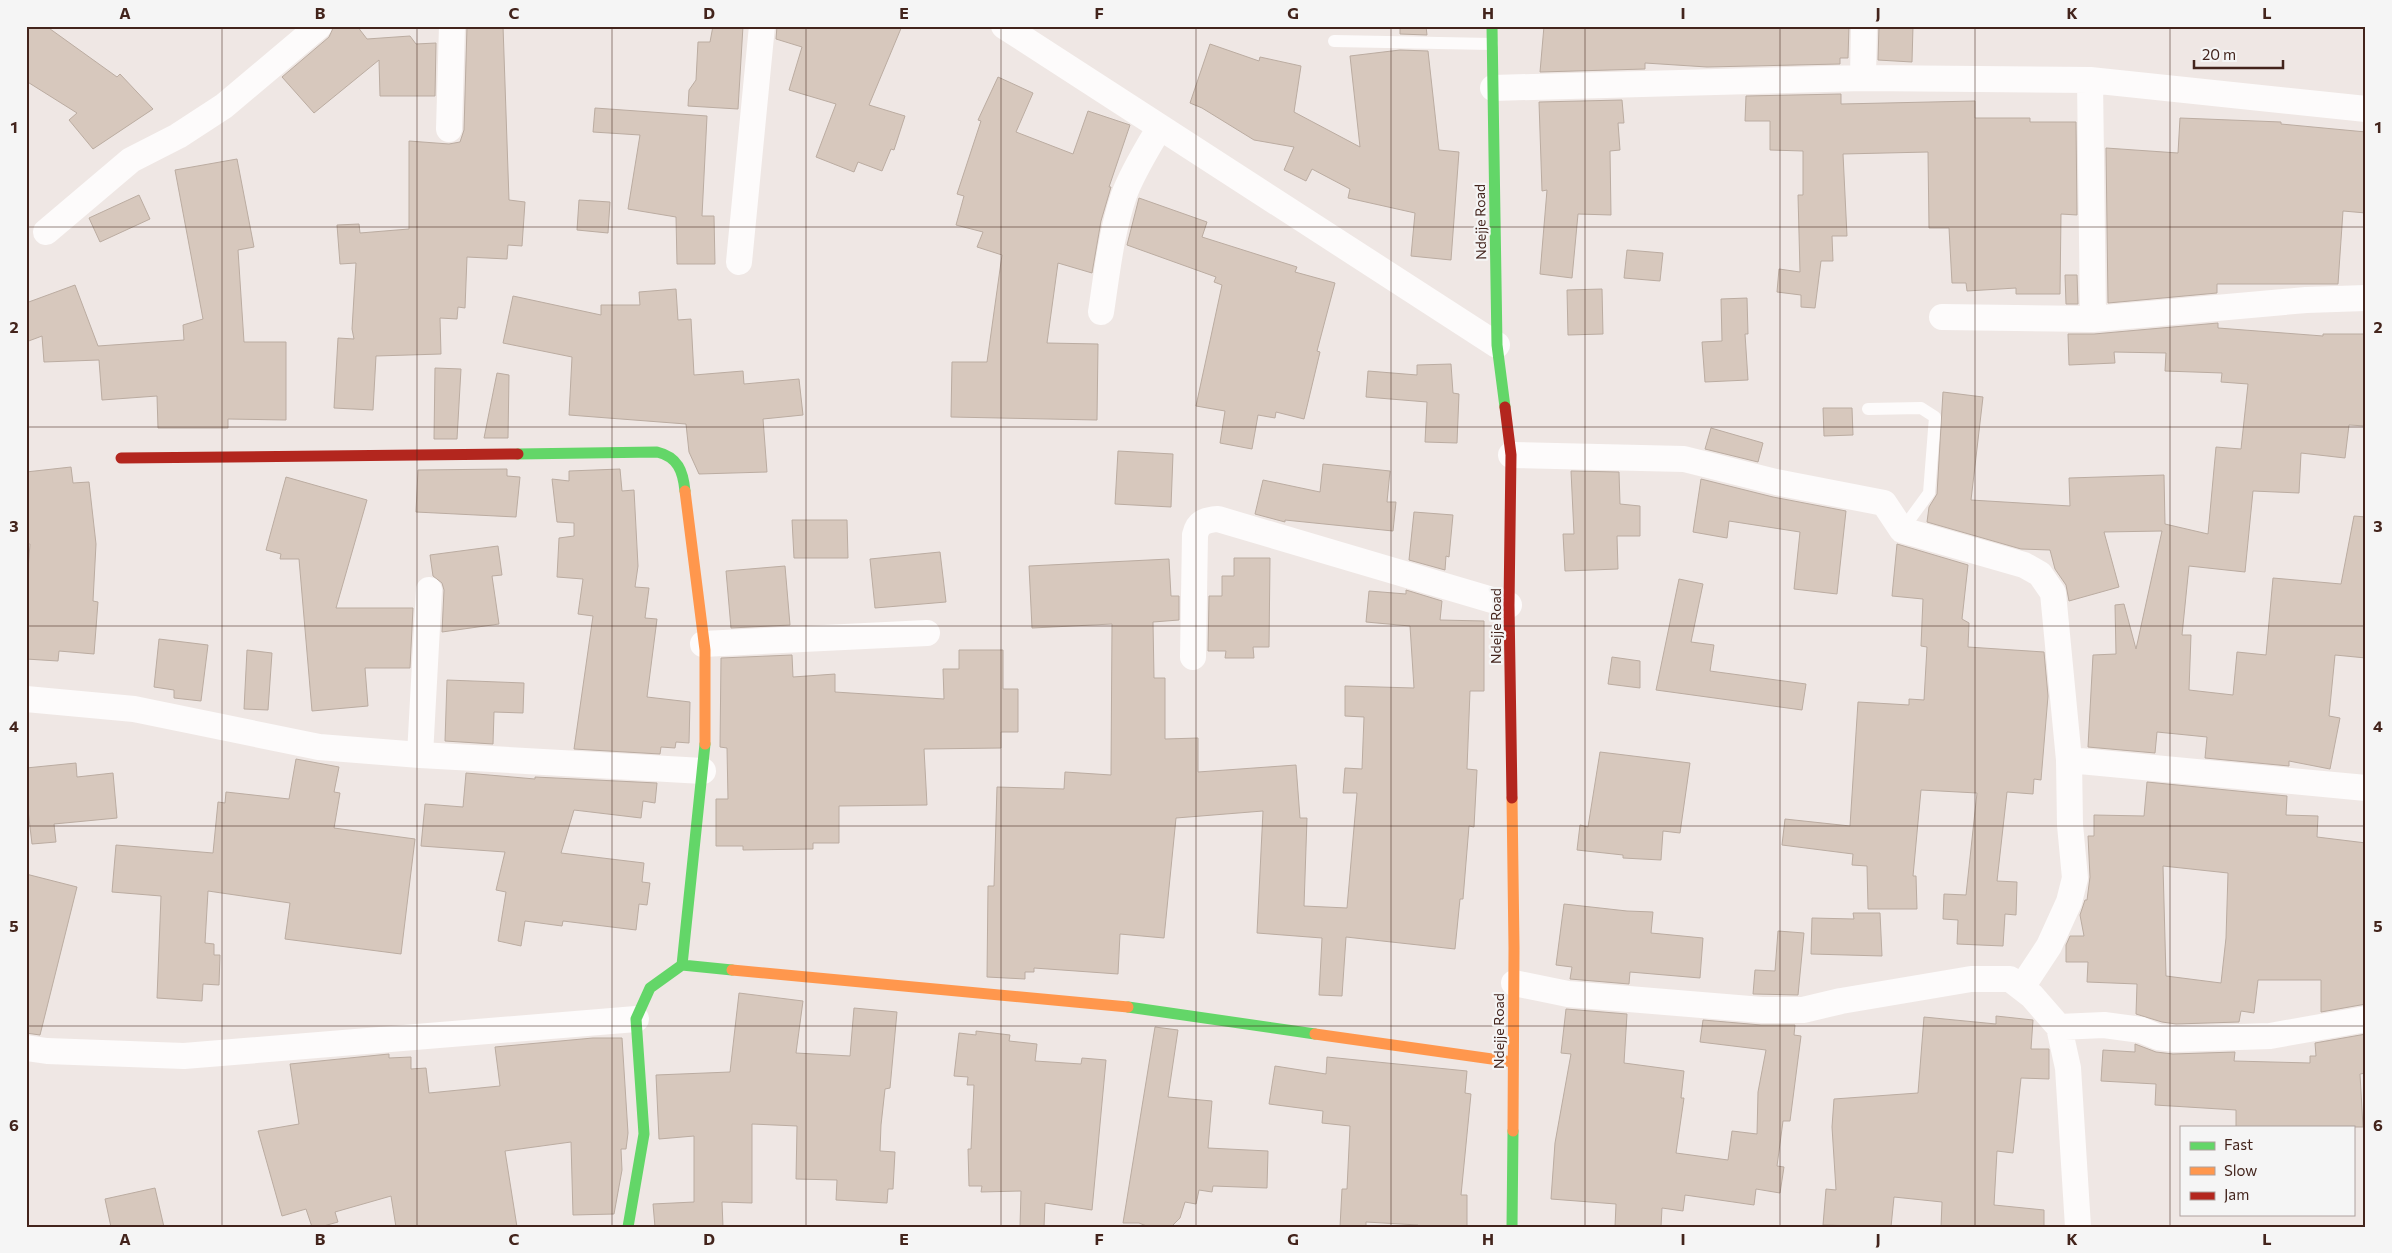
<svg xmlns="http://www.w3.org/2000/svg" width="2392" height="1253" viewBox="0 0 2392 1253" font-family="Commissioner,sans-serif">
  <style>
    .building { fill: #d7c8bd; stroke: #bbaca1; fill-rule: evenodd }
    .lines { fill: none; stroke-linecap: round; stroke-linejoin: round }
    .lane { stroke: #fdfbfb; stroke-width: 12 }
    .street { stroke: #fdfbfb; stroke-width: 26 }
    .fast { stroke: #63d668; stroke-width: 11 }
    .slow { stroke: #ff974d; stroke-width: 11 }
    .jam { stroke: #b3261e; stroke-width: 11 }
    .grid { fill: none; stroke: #43241c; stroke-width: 1; stroke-opacity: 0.55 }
    .labels { text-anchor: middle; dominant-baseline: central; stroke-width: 4.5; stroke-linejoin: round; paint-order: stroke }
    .street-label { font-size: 14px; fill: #43241c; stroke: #f5f5f5 }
    .neatline { fill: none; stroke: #43241c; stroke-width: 2 }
    .grid-label { font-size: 16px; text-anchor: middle; font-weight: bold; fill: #43241c }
  </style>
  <rect width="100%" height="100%" fill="#efe7e4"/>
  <!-- building -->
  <path class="building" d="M 26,26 L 46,26 L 117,77 L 120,74 L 153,109 L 93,149 L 69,120 L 77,113 L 26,81 Z
    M 334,26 L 357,26 L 367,39 L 410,36 L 416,44 L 436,43 L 435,96 L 380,96 L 379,60 L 314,113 L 282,77 L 329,37 Z
    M 467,26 L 503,26 L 509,200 L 525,202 L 522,246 L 508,245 L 507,259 L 467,257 L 465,308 L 458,307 L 457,319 L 440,318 L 441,354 L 376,356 L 373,410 L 334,408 L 338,338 L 354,339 L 352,329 L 356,263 L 340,264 L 337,225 L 359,224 L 360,233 L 409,229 L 409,141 L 449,144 L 460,142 L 464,130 Z
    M 713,26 L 743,26 L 738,109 L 688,106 L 689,90 L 696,80 L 698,42 L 710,42 Z
    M 777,26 L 902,26 L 869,105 L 905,116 L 894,150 L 891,149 L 882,171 L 858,162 L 854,172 L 816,157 L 836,104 L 789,90 L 802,47 L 776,39 Z
    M 1400,26 L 1426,26 L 1427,35 L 1400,34 Z
    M 1544,26 L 1849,26 L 1848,58 L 1840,58 L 1840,64 L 1707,67 L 1645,63 L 1645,69 L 1540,72 Z
    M 1879,26 L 1913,26 L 1912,62 L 1878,60 Z
    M 1210,44 L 1259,61 L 1260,57 L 1301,66 L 1294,112 L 1360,147 L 1350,56 L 1400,50 L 1428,51 L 1439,150 L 1459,152 L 1451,260 L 1411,256 L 1415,213 L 1348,198 L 1350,189 L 1312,169 L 1306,181 L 1284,170 L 1294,147 L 1254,140 L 1202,108 L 1190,103 Z
    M 998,77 L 1033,93 L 1016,132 L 1073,154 L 1088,111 L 1130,125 L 1109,187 L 1111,187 L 1101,221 L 1092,273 L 1058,263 L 1047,343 L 1098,344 L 1097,420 L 951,417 L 952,362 L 987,362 L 1002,255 L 977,247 L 983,232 L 956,225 L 964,196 L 957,194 L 981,121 L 978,120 Z
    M 1841,94 L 1841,104 L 1975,101 L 1975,118 L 2030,118 L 2030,122 L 2076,122 L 2077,215 L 2061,214 L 2060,294 L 2016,294 L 2016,288 L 1967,291 L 1966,283 L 1952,283 L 1949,228 L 1929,228 L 1928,152 L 1843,154 L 1847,236 L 1832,236 L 1833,261 L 1821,261 L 1815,308 L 1801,307 L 1801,295 L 1777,292 L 1779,269 L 1800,272 L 1798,195 L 1803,195 L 1803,151 L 1770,150 L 1770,121 L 1745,121 L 1746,96 Z
    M 1622,100 L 1624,123 L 1618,123 L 1620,150 L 1610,151 L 1611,215 L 1578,214 L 1572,278 L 1540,274 L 1547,190 L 1542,191 L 1539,102 Z
    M 595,108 L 707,116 L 702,216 L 714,216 L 715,264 L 677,264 L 676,217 L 628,209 L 640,135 L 593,132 Z
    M 2180,118 L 2281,122 L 2281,124 L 2366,132 L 2366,213 L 2343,211 L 2338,284 L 2217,284 L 2217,293 L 2108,303 L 2106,148 L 2178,153 Z
    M 237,159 L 254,247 L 238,250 L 244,342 L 286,342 L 286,420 L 228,419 L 228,428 L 158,428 L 157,396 L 102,400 L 99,360 L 44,362 L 42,336 L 26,342 L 26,303 L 75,285 L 98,346 L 184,340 L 183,325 L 203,319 L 175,170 Z
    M 139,195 L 150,219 L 100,242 L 89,218 Z
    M 1139,198 L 1207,222 L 1202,237 L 1297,267 L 1295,272 L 1335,283 L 1317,351 L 1320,352 L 1304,419 L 1276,412 L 1275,418 L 1258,415 L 1252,449 L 1220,443 L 1225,411 L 1196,406 L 1222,285 L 1214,282 L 1216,277 L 1127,245 Z
    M 579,200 L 610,202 L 608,233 L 577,230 Z
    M 1627,250 L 1663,253 L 1660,281 L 1624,278 Z
    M 2065,275 L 2077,275 L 2078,304 L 2066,304 Z
    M 676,289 L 678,320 L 691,319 L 694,375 L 743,371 L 744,384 L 799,379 L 803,415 L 763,419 L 767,472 L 699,474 L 689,452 L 686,424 L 569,415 L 572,357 L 503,343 L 513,296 L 601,315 L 601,305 L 640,305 L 639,292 Z
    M 1602,289 L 1603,334 L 1568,335 L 1567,290 Z
    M 1747,298 L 1748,334 L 1745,334 L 1748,380 L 1705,382 L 1702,342 L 1722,341 L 1721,299 Z
    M 2218,323 L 2218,328 L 2323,336 L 2323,334 L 2366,334 L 2366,426 L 2349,425 L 2345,458 L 2301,453 L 2299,493 L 2253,491 L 2245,572 L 2189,566 L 2182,635 L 2191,635 L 2189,690 L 2233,695 L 2237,652 L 2266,655 L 2273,578 L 2341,584 L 2354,516 L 2366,517 L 2366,658 L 2335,655 L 2329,716 L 2340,718 L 2330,769 L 2289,761 L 2289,766 L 2205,758 L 2207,737 L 2157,732 L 2155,753 L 2088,747 L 2093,655 L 2116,654 L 2115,605 L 2124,604 L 2136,649 L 2162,531 L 2104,532 L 2119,587 L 2069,601 L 2066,585 L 2055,569 L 2050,550 L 2021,549 L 1927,522 L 1929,507 L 1937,494 L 1943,392 L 1983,397 L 1971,500 L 2070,506 L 2069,478 L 2164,475 L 2165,524 L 2208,534 L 2216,447 L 2241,449 L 2248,384 L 2221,382 L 2222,373 L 2165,371 L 2166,353 L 2114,352 L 2115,363 L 2069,365 L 2068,334 L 2094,334 Z
    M 1451,364 L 1453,393 L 1459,394 L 1457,443 L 1425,442 L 1427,402 L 1366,397 L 1368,371 L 1417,375 L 1417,365 Z
    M 435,368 L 461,369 L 457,439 L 434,439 Z
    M 497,373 L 509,375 L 508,438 L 484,438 Z
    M 1823,408 L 1852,408 L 1853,435 L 1824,436 Z
    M 1711,428 L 1763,443 L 1758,462 L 1705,449 Z
    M 1118,451 L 1173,454 L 1171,507 L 1115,504 Z
    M 1323,464 L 1390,471 L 1387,502 L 1396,502 L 1393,531 L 1285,520 L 1285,522 L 1255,514 L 1263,480 L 1320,492 Z
    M 71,467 L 73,483 L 89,482 L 96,544 L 93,601 L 98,602 L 94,654 L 59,651 L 58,661 L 26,659 L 26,595 L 30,544 L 26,544 L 26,472 Z
    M 507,469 L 507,476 L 520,477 L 516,517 L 416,512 L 418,470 Z
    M 620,469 L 622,491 L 634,490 L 638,566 L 635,587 L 649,588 L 645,618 L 657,619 L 647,697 L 690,702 L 689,743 L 676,742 L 675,748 L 661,747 L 660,754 L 574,749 L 593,616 L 578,614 L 583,579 L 557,577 L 559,538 L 574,536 L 574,523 L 557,522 L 552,479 L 569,481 L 569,471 Z
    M 1571,471 L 1619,472 L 1620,504 L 1640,506 L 1640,536 L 1617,536 L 1618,569 L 1565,571 L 1563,534 L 1574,534 Z
    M 286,477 L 367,500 L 336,608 L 413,608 L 410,668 L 365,668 L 368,706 L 312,711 L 299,559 L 280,559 L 281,554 L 266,550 Z
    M 1701,479 L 1773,497 L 1846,511 L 1837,594 L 1794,589 L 1800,532 L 1729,521 L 1727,538 L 1693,532 Z
    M 1414,512 L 1453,515 L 1449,557 L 1446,556 L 1445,570 L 1409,560 Z
    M 792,520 L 847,520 L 848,558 L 794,558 Z
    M 1897,544 L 1968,565 L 1962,619 L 1969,623 L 1968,647 L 2044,652 L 2048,696 L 2041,780 L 2034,779 L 2033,794 L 2007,792 L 1997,881 L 2017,882 L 2016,915 L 2005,914 L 2003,946 L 1957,944 L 1958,920 L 1943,919 L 1944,894 L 1966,895 L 1977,793 L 1921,790 L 1913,876 L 1916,876 L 1917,909 L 1868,909 L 1867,866 L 1852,865 L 1853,854 L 1782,845 L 1785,819 L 1850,826 L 1858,702 L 1909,705 L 1909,699 L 1924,700 L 1927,647 L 1921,646 L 1923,599 L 1892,596 Z
    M 498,546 L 502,575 L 492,576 L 499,624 L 442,632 L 444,590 L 442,583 L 433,576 L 430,555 Z
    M 940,552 L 946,602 L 875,608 L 870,559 Z
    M 1234,558 L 1270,558 L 1269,647 L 1253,647 L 1254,658 L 1225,658 L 1226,651 L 1208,651 L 1209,596 L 1222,596 L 1222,576 L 1234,576 Z
    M 1169,559 L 1171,596 L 1179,596 L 1179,620 L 1153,622 L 1154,678 L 1165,678 L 1165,739 L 1198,738 L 1198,772 L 1296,765 L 1300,818 L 1307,818 L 1304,906 L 1347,908 L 1357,793 L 1343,793 L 1345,768 L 1362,769 L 1364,717 L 1345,716 L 1345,686 L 1414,688 L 1410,626 L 1366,622 L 1369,591 L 1406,594 L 1406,590 L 1442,601 L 1440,620 L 1484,621 L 1484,691 L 1470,691 L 1467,769 L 1477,770 L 1474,827 L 1469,826 L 1463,899 L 1460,899 L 1455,949 L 1346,937 L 1342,996 L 1319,995 L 1322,938 L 1257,933 L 1263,811 L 1176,818 L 1164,938 L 1120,934 L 1118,974 L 1034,968 L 1034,972 L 1025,972 L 1025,979 L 987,977 L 988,886 L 994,886 L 997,787 L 1064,789 L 1065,772 L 1111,775 L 1112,624 L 1032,628 L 1029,566 Z
    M 785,566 L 790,625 L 731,628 L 726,571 Z
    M 1679,579 L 1703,584 L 1691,642 L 1714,645 L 1710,671 L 1806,684 L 1802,710 L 1656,690 Z
    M 159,639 L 208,645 L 201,701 L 174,698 L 174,690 L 154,687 Z
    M 247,650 L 272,653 L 268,710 L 244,709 Z
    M 959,650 L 1003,650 L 1003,689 L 1018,689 L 1018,732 L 1001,732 L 1001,748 L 924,749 L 927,805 L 839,806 L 839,843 L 813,843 L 813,849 L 743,850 L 743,846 L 716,846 L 716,799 L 728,799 L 727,748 L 720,747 L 721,658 L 792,655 L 793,677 L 835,674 L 835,692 L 944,699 L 943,669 L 959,669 Z
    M 1612,657 L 1640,661 L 1640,688 L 1608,684 Z
    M 447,680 L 524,683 L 523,713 L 494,712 L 493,744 L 445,741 Z
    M 1600,752 L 1690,763 L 1680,833 L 1663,831 L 1661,860 L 1623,858 L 1623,855 L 1577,850 L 1580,825 L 1588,827 Z
    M 296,759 L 339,767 L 334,792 L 340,793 L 334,828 L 415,839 L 401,954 L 285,939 L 290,903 L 208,891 L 205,943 L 214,944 L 214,955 L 220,955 L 219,985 L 203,984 L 202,1001 L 157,998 L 161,896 L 112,892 L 116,845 L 213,853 L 218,802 L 225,803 L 226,792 L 289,799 Z
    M 76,763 L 77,777 L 113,773 L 117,818 L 54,824 L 56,842 L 32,844 L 26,793 L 26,768 Z
    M 466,773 L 535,779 L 535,777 L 657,783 L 655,803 L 643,801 L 641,818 L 574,810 L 561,853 L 644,863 L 642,882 L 650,883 L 647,905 L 639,904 L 636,930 L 563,921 L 562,926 L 525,921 L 521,946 L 498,941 L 506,892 L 496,890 L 505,852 L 421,846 L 425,804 L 463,807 Z
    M 2147,782 L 2287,796 L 2286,815 L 2318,816 L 2317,837 L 2366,843 L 2366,1004 L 2321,1012 L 2321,980 L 2258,980 L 2254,1013 L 2241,1011 L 2239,1022 L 2176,1024 L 2162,1022 L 2136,1014 L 2137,984 L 2087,982 L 2088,962 L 2066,962 L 2066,945 L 2070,936 L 2084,936 L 2080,915 L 2085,900 L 2087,900 L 2090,877 L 2088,836 L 2094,836 L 2094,815 L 2144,816 ZM 2163,866 L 2228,873 L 2226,938 L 2221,983 L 2166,976 Z
    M 26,874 L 77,887 L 40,1035 L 26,1033 Z
    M 1564,904 L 1627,911 L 1653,912 L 1651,933 L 1703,938 L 1700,978 L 1630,972 L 1629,984 L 1570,979 L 1572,967 L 1556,965 Z
    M 1853,913 L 1880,913 L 1882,956 L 1811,954 L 1812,918 L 1854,919 Z
    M 1778,931 L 1804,933 L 1798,995 L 1753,994 L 1755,970 L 1775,971 Z
    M 739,993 L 803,1001 L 796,1053 L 850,1056 L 854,1008 L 897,1012 L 890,1088 L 885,1089 L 881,1125 L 880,1151 L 895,1152 L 893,1189 L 888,1189 L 887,1203 L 836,1200 L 837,1180 L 796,1179 L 797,1126 L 752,1124 L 752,1203 L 722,1202 L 723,1227 L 655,1227 L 653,1204 L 694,1202 L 694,1136 L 659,1139 L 656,1075 L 730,1072 Z
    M 1566,1009 L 1627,1014 L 1624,1063 L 1684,1071 L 1681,1098 L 1684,1098 L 1676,1153 L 1728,1160 L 1732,1131 L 1757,1134 L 1758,1092 L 1766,1050 L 1700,1042 L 1703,1020 L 1761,1025 L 1795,1025 L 1794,1035 L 1801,1036 L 1790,1121 L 1783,1121 L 1777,1166 L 1784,1167 L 1780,1193 L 1756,1189 L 1754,1205 L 1685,1195 L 1683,1211 L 1662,1208 L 1661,1227 L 1615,1227 L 1616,1204 L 1551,1199 L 1555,1143 L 1571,1054 L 1561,1053 Z
    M 1996,1016 L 2033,1020 L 2031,1049 L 2049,1049 L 2049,1079 L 2021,1078 L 2013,1153 L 1997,1151 L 1994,1205 L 2044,1210 L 2044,1227 L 1941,1227 L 1942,1202 L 1894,1197 L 1891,1227 L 1823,1225 L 1826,1189 L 1836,1190 L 1832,1127 L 1834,1099 L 1918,1093 L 1924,1017 L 1996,1024 Z
    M 1155,1027 L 1178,1030 L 1168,1097 L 1212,1101 L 1208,1148 L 1268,1151 L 1267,1188 L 1213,1186 L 1212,1192 L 1199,1190 L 1196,1204 L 1185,1202 L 1180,1218 L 1171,1227 L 1149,1227 L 1139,1223 L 1123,1223 Z
    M 976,1031 L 1010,1035 L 1009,1041 L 1037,1044 L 1035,1061 L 1081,1064 L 1082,1058 L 1106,1060 L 1092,1210 L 1045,1203 L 1044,1227 L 1020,1227 L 1021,1191 L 981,1192 L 982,1186 L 969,1186 L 968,1149 L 971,1149 L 974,1085 L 967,1085 L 968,1077 L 954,1076 L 959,1033 L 976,1035 Z
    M 2366,1034 L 2366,1073 L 2360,1074 L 2363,1127 L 2236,1127 L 2236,1110 L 2155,1105 L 2156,1084 L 2101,1081 L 2103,1050 L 2135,1052 L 2135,1044 L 2156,1052 L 2173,1054 L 2235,1052 L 2234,1061 L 2310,1063 L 2310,1056 L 2316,1056 L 2315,1043 Z
    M 593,1038 L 622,1038 L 628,1133 L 626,1149 L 621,1149 L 622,1170 L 614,1214 L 573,1215 L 571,1142 L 505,1151 L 517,1227 L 396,1227 L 391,1196 L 335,1212 L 338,1222 L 320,1227 L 312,1227 L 306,1209 L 282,1216 L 258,1131 L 299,1124 L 290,1064 L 389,1054 L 389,1058 L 411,1057 L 411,1069 L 426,1068 L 429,1093 L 500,1086 L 495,1047 Z
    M 1327,1057 L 1467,1071 L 1465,1093 L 1471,1094 L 1461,1195 L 1467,1195 L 1467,1227 L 1418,1227 L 1418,1225 L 1366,1222 L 1366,1227 L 1340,1227 L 1342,1189 L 1347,1189 L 1350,1126 L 1322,1123 L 1323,1111 L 1269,1104 L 1275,1066 L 1326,1074 Z
    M 155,1188 L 164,1227 L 111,1227 L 105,1199 Z"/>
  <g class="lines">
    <!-- lane -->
    <path class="lane" d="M 1334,41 L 1492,44
      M 1868,409 L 1921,408 L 1935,417 L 1929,493 L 1902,530"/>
    <!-- street -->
    <path class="street" d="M 1004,26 L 1497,345
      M 1863,78 L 1864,26
      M 2090,80 L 2093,319 L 2306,300 L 2366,298
      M 1493,88 L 1863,78 L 2090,80 L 2366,109
      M 449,129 L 452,26
      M 46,232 L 131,160 L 178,136 L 224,106 L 319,26
      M 739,262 L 762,26
      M 1101,312 C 1107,273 1111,233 1124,195 C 1133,171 1147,149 1160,127
      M 1942,317 L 2093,319
      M 1511,455 L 1684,459 L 1776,482 L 1884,503 L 1902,530 L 2024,565 L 2040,574 L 2053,593 L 2069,760 L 2070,825 L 2075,878 L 2069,902 L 2049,946 L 2022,987
      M 703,644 L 927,633
      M 1193,657 L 1195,535 C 1198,522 1205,520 1218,519 L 1509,605
      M 26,699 L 134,709 L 319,747 L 420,755 L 703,771
      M 420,755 L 429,590
      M 2069,760 L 2366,788
      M 1514,983 L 1568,994 L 1762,1010 L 1803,1010 L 1841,1001 L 1971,979 L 2010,979 L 2032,996 L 2059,1027 L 2068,1068 L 2078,1227
      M 2059,1027 L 2104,1025 L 2141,1030 L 2158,1037 L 2175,1039 L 2270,1036 L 2366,1019
      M 26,1048 L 47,1051 L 184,1056 L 636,1019"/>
    <!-- fast -->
    <path class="fast" d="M 1492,26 L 1497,345 L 1505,407
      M 518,454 L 657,452 C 678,457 683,471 685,491
      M 682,965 L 705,744
      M 1128,1007 L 1315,1034
      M 628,1227 L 644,1134 L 636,1019 L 650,988 L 682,965 L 732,970
      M 1512,1227 L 1513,1131"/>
    <!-- slow -->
    <path class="slow" d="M 685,491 L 705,650 L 705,744
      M 1512,798 L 1514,948 L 1513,1131
      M 732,970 L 1128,1007
      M 1315,1034 L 1513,1062"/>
    <!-- jam -->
    <path class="jam" d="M 1505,407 L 1511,455 L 1509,605 L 1512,798
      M 121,458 L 518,454"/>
  </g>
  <!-- grid -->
  <path class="grid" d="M 222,26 L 222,1227M 417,26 L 417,1227M 612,26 L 612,1227M 806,26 L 806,1227M 1001,26 L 1001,1227M 1196,26 L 1196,1227M 1391,26 L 1391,1227M 1585,26 L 1585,1227M 1780,26 L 1780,1227M 1975,26 L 1975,1227M 2170,26 L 2170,1227M 26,227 L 2366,227M 26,427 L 2366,427M 26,626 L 2366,626M 26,826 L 2366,826M 26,1026 L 2366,1026"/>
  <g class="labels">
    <!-- street labels -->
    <g class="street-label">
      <text transform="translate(1480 222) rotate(-91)">Ndejje Road</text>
      <text transform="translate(1495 626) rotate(-90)">Ndejje Road</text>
      <text transform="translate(1498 1031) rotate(-90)">Ndejje Road</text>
    </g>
  </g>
  <!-- border -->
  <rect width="2392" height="1253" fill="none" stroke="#f5f5f5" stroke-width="55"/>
  <!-- legend -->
  <rect x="2180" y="1126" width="175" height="90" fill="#f5f5f5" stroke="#aea19e"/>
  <rect x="2190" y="1142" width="25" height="8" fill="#63d668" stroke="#aea19e"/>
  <text x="2224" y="1150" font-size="15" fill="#43241c">Fast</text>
  <rect x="2190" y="1167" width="25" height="8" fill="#ff974d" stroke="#aea19e"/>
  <text x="2224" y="1176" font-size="15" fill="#43241c">Slow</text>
  <rect x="2190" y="1192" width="25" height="8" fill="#b3261e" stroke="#aea19e"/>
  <text x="2224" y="1200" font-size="15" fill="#43241c">Jam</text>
  <!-- scale -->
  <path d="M2194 60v8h89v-8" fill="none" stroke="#43241c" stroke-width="2.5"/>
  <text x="2202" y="60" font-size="15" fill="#43241c" stroke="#f5f5f5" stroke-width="4" paint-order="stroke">20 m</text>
  <rect x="28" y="28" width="2336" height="1198" class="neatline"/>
  <g class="grid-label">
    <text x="125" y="19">A</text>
    <text x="320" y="19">B</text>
    <text x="514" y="19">C</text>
    <text x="709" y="19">D</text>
    <text x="904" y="19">E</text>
    <text x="1099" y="19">F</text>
    <text x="1293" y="19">G</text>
    <text x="1488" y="19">H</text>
    <text x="1683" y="19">I</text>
    <text x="1878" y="19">J</text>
    <text x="2072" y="19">K</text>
    <text x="2267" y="19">L</text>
    <text x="14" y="133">1</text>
    <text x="2378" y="133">1</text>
    <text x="14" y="333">2</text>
    <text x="2378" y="333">2</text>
    <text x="14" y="532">3</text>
    <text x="2378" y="532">3</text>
    <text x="14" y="732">4</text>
    <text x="2378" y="732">4</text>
    <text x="14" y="932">5</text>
    <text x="2378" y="932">5</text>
    <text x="14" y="1131">6</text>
    <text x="2378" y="1131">6</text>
    <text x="125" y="1245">A</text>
    <text x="320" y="1245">B</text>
    <text x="514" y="1245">C</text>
    <text x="709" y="1245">D</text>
    <text x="904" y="1245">E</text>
    <text x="1099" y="1245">F</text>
    <text x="1293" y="1245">G</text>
    <text x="1488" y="1245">H</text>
    <text x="1683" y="1245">I</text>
    <text x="1878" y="1245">J</text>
    <text x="2072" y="1245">K</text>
    <text x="2267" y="1245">L</text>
  </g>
</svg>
